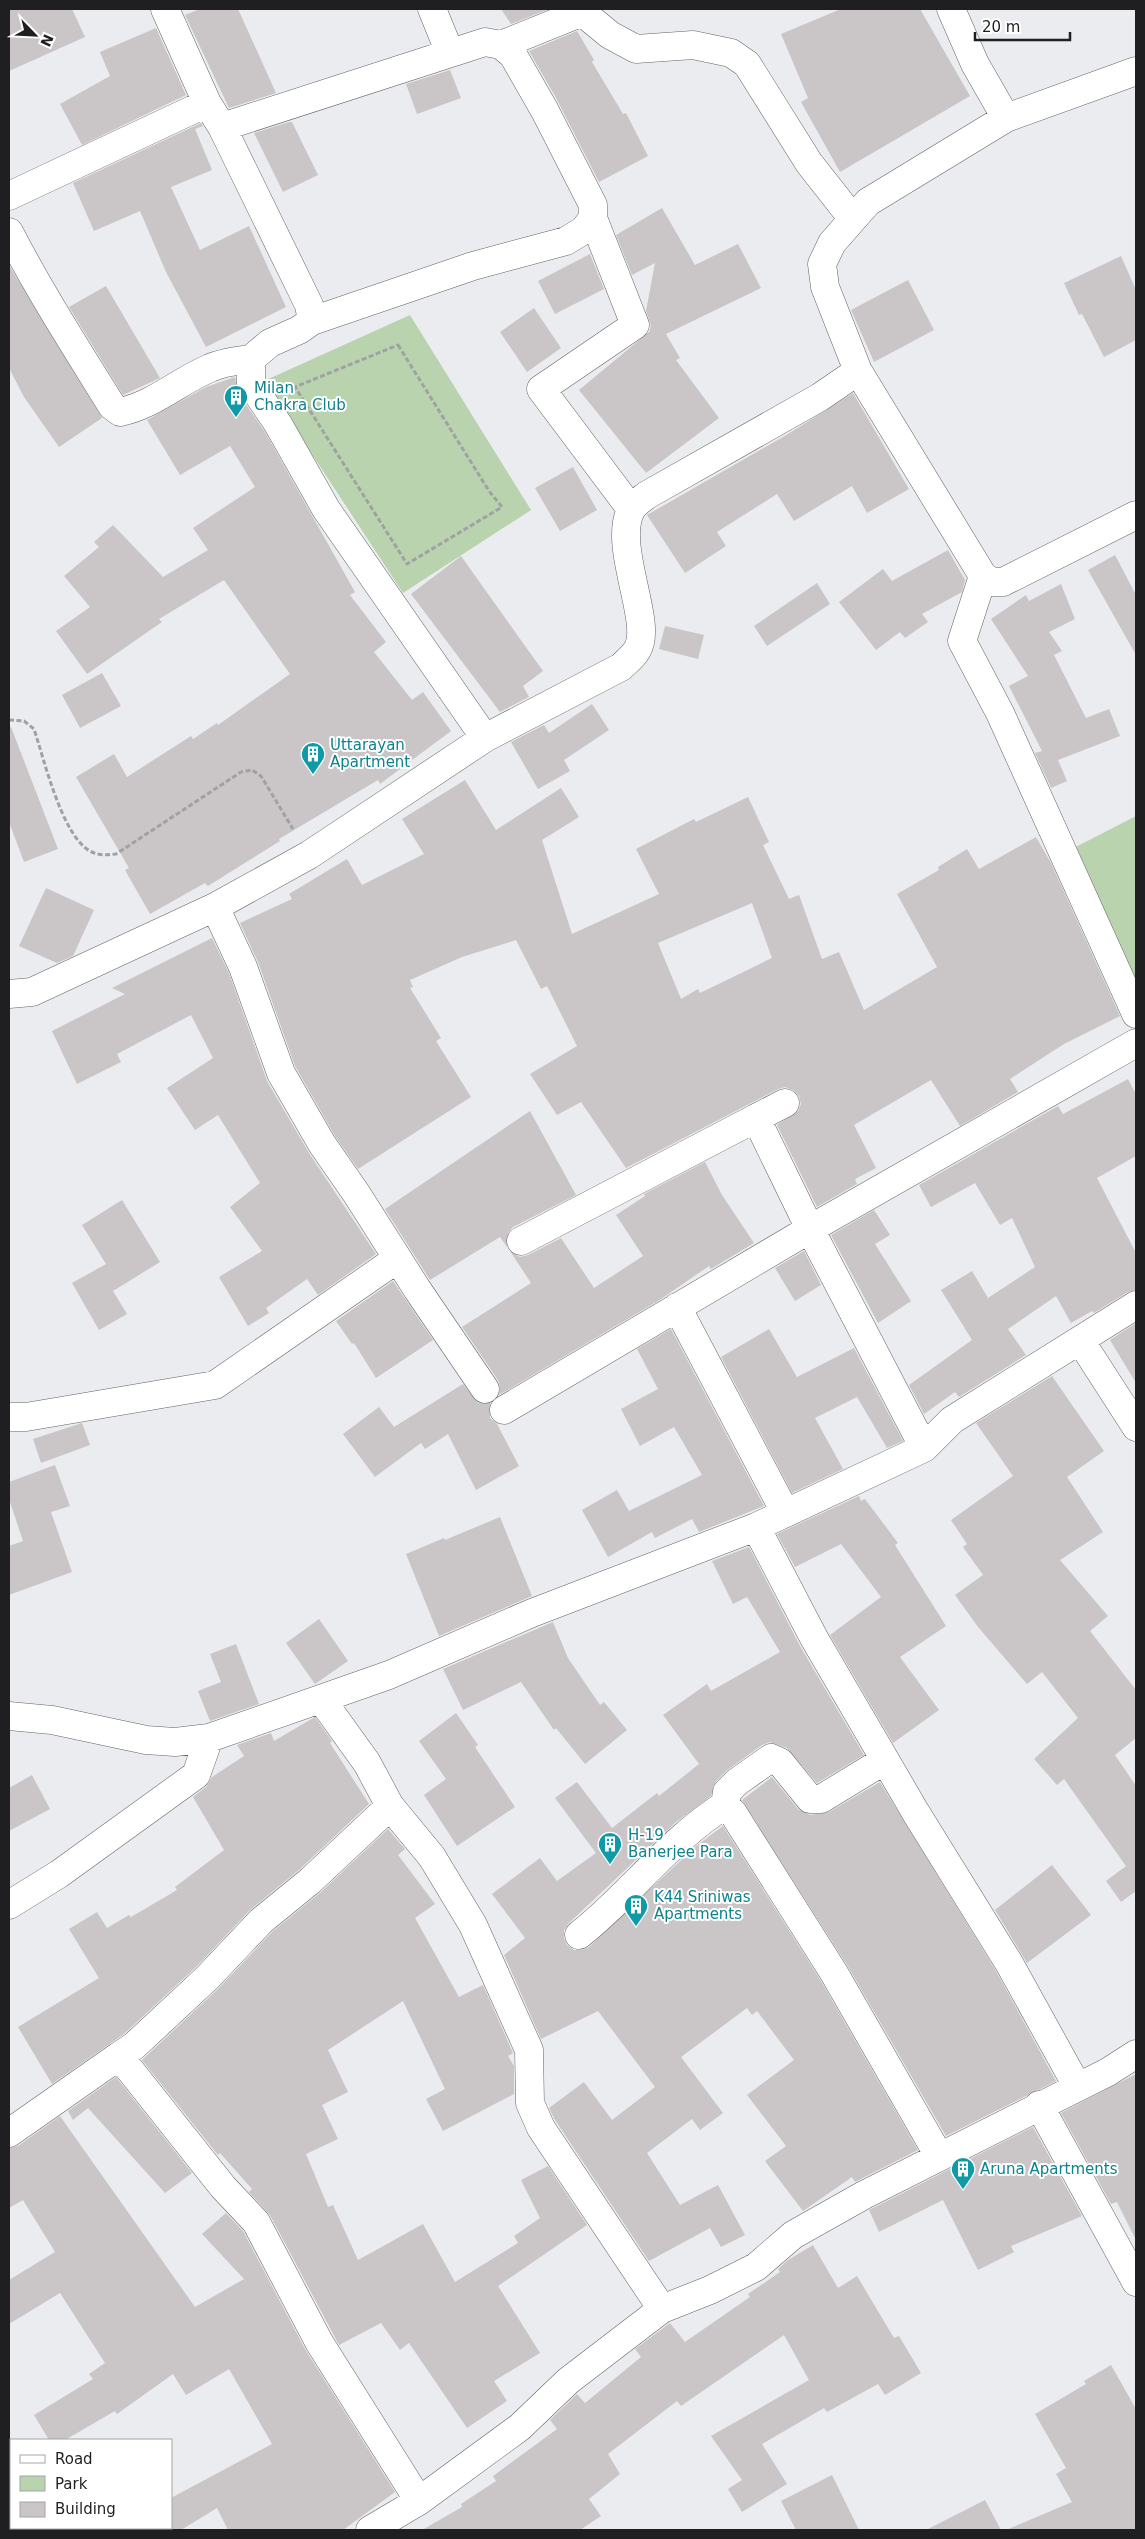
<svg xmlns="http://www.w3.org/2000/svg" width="1145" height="2539" viewBox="0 0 1145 2539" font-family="'DejaVu Sans',sans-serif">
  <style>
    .green { fill: #bad3af }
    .building { fill: #cac5c7; fill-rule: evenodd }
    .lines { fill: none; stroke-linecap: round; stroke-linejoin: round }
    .minor-casing { stroke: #636367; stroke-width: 29 }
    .path { stroke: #a0a1a4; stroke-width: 3; stroke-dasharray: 5 2.5; stroke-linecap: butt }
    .minor { stroke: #fff; stroke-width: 28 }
    .labels { text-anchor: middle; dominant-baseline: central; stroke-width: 4; stroke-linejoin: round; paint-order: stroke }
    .culture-label { font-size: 15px; fill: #0d838f; stroke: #fff; text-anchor: start }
  </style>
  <rect width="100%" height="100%" fill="#ebecf0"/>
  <!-- green -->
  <path class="green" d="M 410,315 L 531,510 L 403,593 L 264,381 Z
    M 1136,816 L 1136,1010 L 1066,852 Z"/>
  <!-- building -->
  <path class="building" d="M 9,9 L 72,9 L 85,37 L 9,71 Z
    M 200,9 L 238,9 L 276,93 L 229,108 L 185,15 Z
    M 501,9 L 549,9 L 511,24 Z
    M 841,9 L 920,9 L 970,96 L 840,172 L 801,102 L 808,98 L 781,34 Z
    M 156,28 L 186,95 L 82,145 L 60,104 L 110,76 L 100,52 Z
    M 577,31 L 594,60 L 592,62 L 623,114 L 626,113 L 648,156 L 599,182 L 555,96 L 529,51 Z
    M 450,70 L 461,98 L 417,114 L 406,84 Z
    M 289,122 L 292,122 L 318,175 L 283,192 L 254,133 Z
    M 201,123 L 203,126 L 195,129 L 212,170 L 171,187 L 200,250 L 249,226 L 286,307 L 206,347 L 166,272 L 140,211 L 94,231 L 73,183 Z
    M 662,208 L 695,265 L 738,244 L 761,288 L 666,334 L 680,358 L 676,360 L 719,418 L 646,473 L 579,390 L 649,332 L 651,326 L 646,311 L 655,263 L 632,275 L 616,235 Z
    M 590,254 L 604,289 L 555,314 L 538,281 Z
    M 1121,256 L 1136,290 L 1136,340 L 1104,357 L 1082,314 L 1079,315 L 1064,283 Z
    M 9,265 L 102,418 L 59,447 L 24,397 L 9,368 Z
    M 908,280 L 934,330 L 874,362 L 851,310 Z
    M 106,286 L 160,378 L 123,395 L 69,307 Z
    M 534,308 L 561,348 L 527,372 L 500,332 Z
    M 235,377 L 238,393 L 265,432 L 355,592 L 350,595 L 386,642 L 374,652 L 412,700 L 423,692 L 451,731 L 380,784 L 378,780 L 279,839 L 280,841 L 208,886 L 205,883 L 150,914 L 125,870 L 129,868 L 76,777 L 114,754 L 127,777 L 191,736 L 193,739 L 217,723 L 218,725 L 290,674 L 224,580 L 159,619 L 162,622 L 87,674 L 56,631 L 90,607 L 64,576 L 99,547 L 94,542 L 113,525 L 163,577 L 208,550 L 193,528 L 255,487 L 230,446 L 180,475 L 147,420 L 206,387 Z
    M 853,393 L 909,489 L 867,513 L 852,486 L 794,521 L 777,494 L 717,532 L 726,546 L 685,573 L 647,515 L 788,434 Z
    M 573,467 L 597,510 L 560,531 L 535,488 Z
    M 948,550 L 965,580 L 962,592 L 922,614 L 928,622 L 905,638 L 900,632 L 876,650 L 839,602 L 883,569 L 892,581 Z
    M 1115,555 L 1136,595 L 1136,655 L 1088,570 Z
    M 461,556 L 543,671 L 523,686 L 529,697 L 500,712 L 411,594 Z
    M 817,583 L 830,604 L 767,646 L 754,626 Z
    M 1061,584 L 1075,619 L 1049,632 L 1062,651 L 1054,655 L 1086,718 L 1109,709 L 1120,736 L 1058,760 L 1067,781 L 1051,788 L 1035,753 L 1042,751 L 1009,686 L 1028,676 L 991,619 L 1026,595 L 1029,601 Z
    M 665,626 L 704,635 L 698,659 L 659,649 Z
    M 102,673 L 121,706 L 80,728 L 62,695 Z
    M 592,704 L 609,730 L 564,760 L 570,771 L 538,789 L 511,742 L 544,725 L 549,733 Z
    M 11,727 L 58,849 L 24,862 L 9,822 L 9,728 Z
    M 465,780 L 496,830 L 561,788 L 579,817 L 542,840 L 572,934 L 659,894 L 636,849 L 694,819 L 696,822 L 748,797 L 769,842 L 763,845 L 789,899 L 799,895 L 822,959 L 839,952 L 864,1010 L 937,967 L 897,894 L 939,870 L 938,867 L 967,849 L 979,869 L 1036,837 L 1051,863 L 1120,1016 L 1064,1044 L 1010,1079 L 1018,1092 L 960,1126 L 931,1080 L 854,1125 L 876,1168 L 855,1179 L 857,1184 L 817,1207 L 777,1125 L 798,1111 L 801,1104 L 799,1096 L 793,1090 L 785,1087 L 778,1089 L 626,1168 L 581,1102 L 557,1115 L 530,1074 L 577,1046 L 547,986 L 541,989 L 516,940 L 462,957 L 410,980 L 413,987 L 410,988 L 441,1038 L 436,1041 L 471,1097 L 358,1169 L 335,1136 L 295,1066 L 258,962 L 240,923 L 292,899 L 289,894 L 347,859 L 362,885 L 424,854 L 402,819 ZM 752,903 L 772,958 L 700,993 L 698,989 L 681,999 L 658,943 Z
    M 46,888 L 94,910 L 73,956 L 57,963 L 19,946 Z
    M 212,938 L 229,973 L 267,1081 L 309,1153 L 376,1254 L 318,1295 L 307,1279 L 266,1308 L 269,1313 L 248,1326 L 219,1277 L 262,1251 L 230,1207 L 260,1183 L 218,1115 L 195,1130 L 167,1088 L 213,1058 L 191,1015 L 117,1054 L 121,1062 L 77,1084 L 52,1031 L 125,994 L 112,988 Z
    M 1128,1079 L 1136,1094 L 1136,1156 L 1097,1178 L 1136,1253 L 1136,1290 L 1128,1292 L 1094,1313 L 1092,1311 L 1071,1323 L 1056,1296 L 1008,1329 L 1026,1355 L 959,1397 L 955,1392 L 924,1414 L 909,1385 L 972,1340 L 941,1290 L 972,1271 L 988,1298 L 1035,1267 L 1012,1218 L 1000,1225 L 975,1183 L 931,1207 L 919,1185 L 1058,1106 L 1063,1114 Z
    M 530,1111 L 576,1195 L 513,1227 L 508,1233 L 507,1247 L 500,1237 L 430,1280 L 385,1209 Z
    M 705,1162 L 722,1195 L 754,1243 L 711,1269 L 709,1266 L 658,1301 L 499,1395 L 500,1387 L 498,1380 L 462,1327 L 531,1283 L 510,1251 L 520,1257 L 528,1255 L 561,1238 L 594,1288 L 643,1256 L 616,1215 L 645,1196 L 644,1194 Z
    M 122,1200 L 160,1262 L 113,1291 L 127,1314 L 99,1330 L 72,1283 L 106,1264 L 82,1225 Z
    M 874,1210 L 890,1235 L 875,1244 L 911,1301 L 878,1323 L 831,1235 Z
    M 804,1251 L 821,1285 L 795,1301 L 775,1268 Z
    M 393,1281 L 433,1340 L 376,1378 L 354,1343 L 352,1344 L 336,1321 Z
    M 1136,1323 L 1136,1383 L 1110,1340 Z
    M 671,1329 L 764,1506 L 699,1532 L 692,1519 L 655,1538 L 652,1532 L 608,1557 L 582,1510 L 617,1490 L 629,1511 L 702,1475 L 674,1427 L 640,1446 L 621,1409 L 658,1389 L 637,1349 Z
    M 769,1329 L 797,1377 L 854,1348 L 903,1441 L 887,1448 L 857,1397 L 815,1418 L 843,1469 L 792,1493 L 721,1357 Z
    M 1052,1376 L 1104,1451 L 1067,1477 L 1103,1532 L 1060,1560 L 1108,1616 L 1090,1631 L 1136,1690 L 1136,1738 L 1115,1755 L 1136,1786 L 1136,1891 L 1121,1902 L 1106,1881 L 1126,1866 L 1064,1779 L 1057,1785 L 1034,1759 L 1078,1718 L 1042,1672 L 1027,1684 L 978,1627 L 955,1595 L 983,1575 L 963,1547 L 967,1544 L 951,1520 L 1013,1476 L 976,1423 Z
    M 463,1384 L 478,1403 L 490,1403 L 490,1418 L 497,1424 L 519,1466 L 476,1490 L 448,1434 L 425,1449 L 421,1443 L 375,1477 L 343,1434 L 379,1407 L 394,1427 Z
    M 82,1423 L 90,1445 L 41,1463 L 33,1439 Z
    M 55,1465 L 70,1506 L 51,1512 L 72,1572 L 9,1595 L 9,1546 L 23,1541 L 9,1499 L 9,1482 Z
    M 859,1496 L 861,1501 L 865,1499 L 898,1543 L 895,1545 L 946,1626 L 900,1657 L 939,1710 L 893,1743 L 830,1635 L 881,1597 L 841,1544 L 795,1567 L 777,1534 Z
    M 500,1517 L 532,1596 L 439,1636 L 406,1554 L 444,1538 L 445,1540 Z
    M 749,1547 L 800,1646 L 864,1755 L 817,1783 L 787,1748 L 770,1742 L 762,1745 L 726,1771 L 716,1781 L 711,1796 L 676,1822 L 569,1923 L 564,1930 L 564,1938 L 567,1945 L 574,1950 L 582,1950 L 589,1947 L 696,1846 L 723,1826 L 821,1981 L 918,2150 L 855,2182 L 852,2177 L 803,2211 L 765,2161 L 786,2146 L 747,2095 L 794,2060 L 757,2011 L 752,2015 L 747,2008 L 681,2057 L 723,2113 L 700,2130 L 692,2119 L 647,2153 L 680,2205 L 718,2185 L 745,2235 L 721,2247 L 710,2228 L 649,2261 L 555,2120 L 549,2108 L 584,2082 L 612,2120 L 655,2087 L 598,2011 L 541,2039 L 504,1955 L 525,1938 L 492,1894 L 540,1858 L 557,1881 L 596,1853 L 555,1798 L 577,1782 L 612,1828 L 657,1793 L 659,1796 L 699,1764 L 663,1715 L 707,1684 L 711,1691 L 780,1652 L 747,1597 L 733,1604 L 712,1561 Z
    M 319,1619 L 348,1661 L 315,1684 L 286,1643 Z
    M 553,1622 L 568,1658 L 600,1705 L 604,1702 L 627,1730 L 585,1764 L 556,1728 L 554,1730 L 521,1682 L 463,1710 L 443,1669 Z
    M 236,1644 L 259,1704 L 210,1721 L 198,1691 L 221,1682 L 210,1654 Z
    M 456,1713 L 478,1745 L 475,1747 L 515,1807 L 457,1846 L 424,1795 L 446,1779 L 419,1741 Z
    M 315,1717 L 332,1741 L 330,1743 L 369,1804 L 300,1869 L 250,1910 L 196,1967 L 124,2034 L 52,2084 L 18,2027 L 99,1978 L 69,1929 L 97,1912 L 107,1928 L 129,1915 L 131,1917 L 177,1890 L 175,1887 L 224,1850 L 193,1797 L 206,1787 L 212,1777 L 244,1756 L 237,1745 L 271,1733 L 274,1741 Z
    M 32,1775 L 50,1809 L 9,1831 L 9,1788 Z
    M 772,1777 L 798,1809 L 810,1815 L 829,1812 L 880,1782 L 996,1971 L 1056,2081 L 946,2136 L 847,1965 L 742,1800 Z
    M 388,1829 L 405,1849 L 398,1855 L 435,1904 L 415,1918 L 459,1997 L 483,1985 L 513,2053 L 508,2056 L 514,2066 L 514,2094 L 443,2131 L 426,2099 L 445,2089 L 403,2001 L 328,2050 L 348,2092 L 322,2105 L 338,2139 L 306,2154 L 328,2207 L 333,2205 L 358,2260 L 423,2224 L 455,2282 L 518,2243 L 514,2236 L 540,2218 L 521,2180 L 548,2166 L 587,2225 L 498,2286 L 540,2353 L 494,2381 L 507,2401 L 467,2428 L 409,2343 L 400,2350 L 381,2323 L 339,2345 L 270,2215 L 249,2192 L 252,2189 L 220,2153 L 218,2155 L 142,2060 L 218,1989 L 272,1932 L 321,1892 Z
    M 1052,1865 L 1091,1915 L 1027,1963 L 995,1910 Z
    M 1136,2074 L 1136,2240 L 1117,2202 L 1111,2204 L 1061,2113 Z
    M 116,2077 L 192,2173 L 165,2193 L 88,2108 L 73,2120 L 68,2111 Z
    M 60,2116 L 195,2307 L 244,2279 L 202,2234 L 226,2213 L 243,2231 L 305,2349 L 395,2492 L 343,2530 L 228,2530 L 217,2508 L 181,2530 L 171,2530 L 171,2498 L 272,2444 L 229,2369 L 186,2395 L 173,2374 L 117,2414 L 115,2411 L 65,2440 L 49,2440 L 34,2415 L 93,2379 L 89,2374 L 105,2363 L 60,2293 L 9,2324 L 9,2280 L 55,2252 L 23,2200 L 9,2208 L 9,2148 L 18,2146 Z
    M 1033,2127 L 1082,2216 L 1011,2246 L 1014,2252 L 978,2270 L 943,2200 L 879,2232 L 869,2210 Z
    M 813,2245 L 838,2288 L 857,2276 L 894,2338 L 899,2336 L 921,2373 L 885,2395 L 878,2384 L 827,2412 L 824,2408 L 762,2444 L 787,2484 L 742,2512 L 728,2489 L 742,2480 L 711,2436 L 809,2380 L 784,2335 L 681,2406 L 677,2401 L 608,2454 L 620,2474 L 589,2499 L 601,2516 L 580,2530 L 422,2530 L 462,2507 L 461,2504 L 496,2481 L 493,2476 L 557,2429 L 550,2420 L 577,2394 L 585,2403 L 641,2357 L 635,2349 L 670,2323 L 685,2342 L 750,2297 L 748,2294 L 780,2272 L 778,2269 L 788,2260 Z
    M 1111,2365 L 1136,2409 L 1136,2530 L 1006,2530 L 1072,2502 L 1056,2474 L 1066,2468 L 1035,2414 L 1086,2384 L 1084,2381 Z
    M 832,2475 L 859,2530 L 796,2530 L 781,2501 Z
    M 985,2500 L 1001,2530 L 926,2530 Z"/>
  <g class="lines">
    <!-- minor casing -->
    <g class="minor-casing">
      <path id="minor" d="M 432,9 L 450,53
        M 584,9 L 588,17 L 610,35 L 636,49 L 693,45 L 731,53 L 747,64 L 809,163 L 853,219
        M 951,9 L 975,64 L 1006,118 L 1136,71
        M 501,45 L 585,11
        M 1006,118 L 868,202 L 832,243 L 822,264 L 825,287 L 858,371 L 983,576 L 992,582 L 1003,582 L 1136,515
        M 222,127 L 485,42 L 501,45 L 513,55 L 545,111 L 593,205 L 593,218 L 584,230 L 566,241 L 473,266 L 312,321
        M 9,196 L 207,103
        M 593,218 L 635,325 L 541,389 L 631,509
        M 9,232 C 40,292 76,348 112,406 L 120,412 C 154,405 179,381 210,368 C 223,362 237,361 251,359
        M 983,576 L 962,641 L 1000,713 L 1136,1014
        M 485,738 L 621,667 C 626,662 633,657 637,650 C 654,624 612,546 631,510 C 634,504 642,499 647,495 L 820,397 L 858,371
        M 215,907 L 243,967 L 281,1073 L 322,1144 L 356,1193 L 417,1289 L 485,1389
        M 9,994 L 32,992 L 215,907 L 309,855 L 485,738 L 326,509 L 278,424 L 251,384 L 251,359 L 270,343 L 299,330 L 312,321 L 309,305 L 222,127 L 207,103 L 165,9
        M 756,1118 L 785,1103
        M 521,1241 L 756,1118 L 810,1229 L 924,1448
        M 677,1307 L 785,1512
        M 1080,1340 L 1136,1427
        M 504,1410 L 810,1229 L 1136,1043
        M 9,1417 L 26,1417 L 215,1385 L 397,1259
        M 756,1527 L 814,1638 L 916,1813 L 1009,1963 L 1077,2086
        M 321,1699 L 367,1763 L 390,1806 L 432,1857 L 473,1925 L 529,2050 L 530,2103 L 541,2128 L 662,2309
        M 9,1716 L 52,1720 L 146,1740 L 175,1742 L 209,1738 L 389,1675 L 532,1613 L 756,1527 L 924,1448 L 952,1420 L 1136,1305
        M 725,1805 L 727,1792 L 737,1782 L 771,1758 L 780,1762 L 810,1799 L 821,1799 L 885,1760
        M 390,1806 L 310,1881 L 261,1921 L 207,1978 L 134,2046 L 119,2056 L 223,2187 L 256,2222 L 319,2342 L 419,2501
        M 9,1905 L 59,1874 L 196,1775 L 209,1738
        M 579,1935 C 630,1895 670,1839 725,1805 L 733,1813 L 834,1973 L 939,2156
        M 1039,2105 L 1136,2282
        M 9,2133 L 119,2056
        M 370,2530 L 419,2501 L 520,2427 L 568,2381 L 662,2309 L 710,2290 L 756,2267 L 793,2235 L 864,2195 L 1108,2072 L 1136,2054"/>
    </g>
    <!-- path -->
    <path class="path" d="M 398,345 L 489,491 L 502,507 L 407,564 L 295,387 Z
      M 9,720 L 24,721 L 34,729 C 44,759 62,836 90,851 C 98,856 107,855 116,854 L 241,772 L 252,770 L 261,776 L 293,829"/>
    <!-- minor -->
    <use href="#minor" class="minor"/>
  </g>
  <!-- icons -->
  <defs>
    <g id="building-pin" transform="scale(1.25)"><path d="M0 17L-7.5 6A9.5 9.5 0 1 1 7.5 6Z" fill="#0f9aa8" stroke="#fff"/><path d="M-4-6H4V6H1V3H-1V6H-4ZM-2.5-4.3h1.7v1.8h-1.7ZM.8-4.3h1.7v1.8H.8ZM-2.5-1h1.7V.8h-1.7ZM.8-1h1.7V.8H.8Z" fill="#fff"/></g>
  </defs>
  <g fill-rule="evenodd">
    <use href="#building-pin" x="236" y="397"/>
    <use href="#building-pin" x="313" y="754"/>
    <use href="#building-pin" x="610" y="1844"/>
    <use href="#building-pin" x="636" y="1906"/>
    <use href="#building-pin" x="963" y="2169"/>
  </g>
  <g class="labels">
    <!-- culture labels -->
    <g class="culture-label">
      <text x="254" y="388">Milan<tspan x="254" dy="17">Chakra Club</tspan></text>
      <text x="330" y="745">Uttarayan<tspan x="330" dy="17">Apartment</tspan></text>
      <text x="628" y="1835">H-19<tspan x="628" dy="17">Banerjee Para</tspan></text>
      <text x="654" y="1897">K44 Sriniwas<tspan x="654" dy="17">Apartments</tspan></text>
      <text x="980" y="2169">Aruna Apartments</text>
    </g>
  </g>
  <!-- border -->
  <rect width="1145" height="2539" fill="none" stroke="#1f1f21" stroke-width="20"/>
  <!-- legend -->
  <rect x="10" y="2439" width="162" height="90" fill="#ffffff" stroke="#a5a5a6"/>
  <rect x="20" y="2455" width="25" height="8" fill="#ffffff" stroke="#a5a5a6"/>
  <text x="55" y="2464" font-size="15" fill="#1f1f21">Road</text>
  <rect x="20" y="2476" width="25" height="15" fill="#bad3af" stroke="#a5a5a6"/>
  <text x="55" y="2489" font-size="15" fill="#1f1f21">Park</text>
  <rect x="20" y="2502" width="25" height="15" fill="#cac5c7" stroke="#a5a5a6"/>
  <text x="55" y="2514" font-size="15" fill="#1f1f21">Building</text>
  <!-- north arrow -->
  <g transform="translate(35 35) rotate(114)" stroke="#ffffff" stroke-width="4" paint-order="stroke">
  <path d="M0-4L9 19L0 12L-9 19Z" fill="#1f1f21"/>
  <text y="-8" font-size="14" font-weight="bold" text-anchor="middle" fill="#1f1f21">N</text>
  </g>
  <!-- scale -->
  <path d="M975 32v8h95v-8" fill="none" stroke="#1f1f21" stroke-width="2.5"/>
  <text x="982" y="32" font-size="15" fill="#1f1f21" stroke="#ffffff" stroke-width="4" paint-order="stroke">20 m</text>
</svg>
